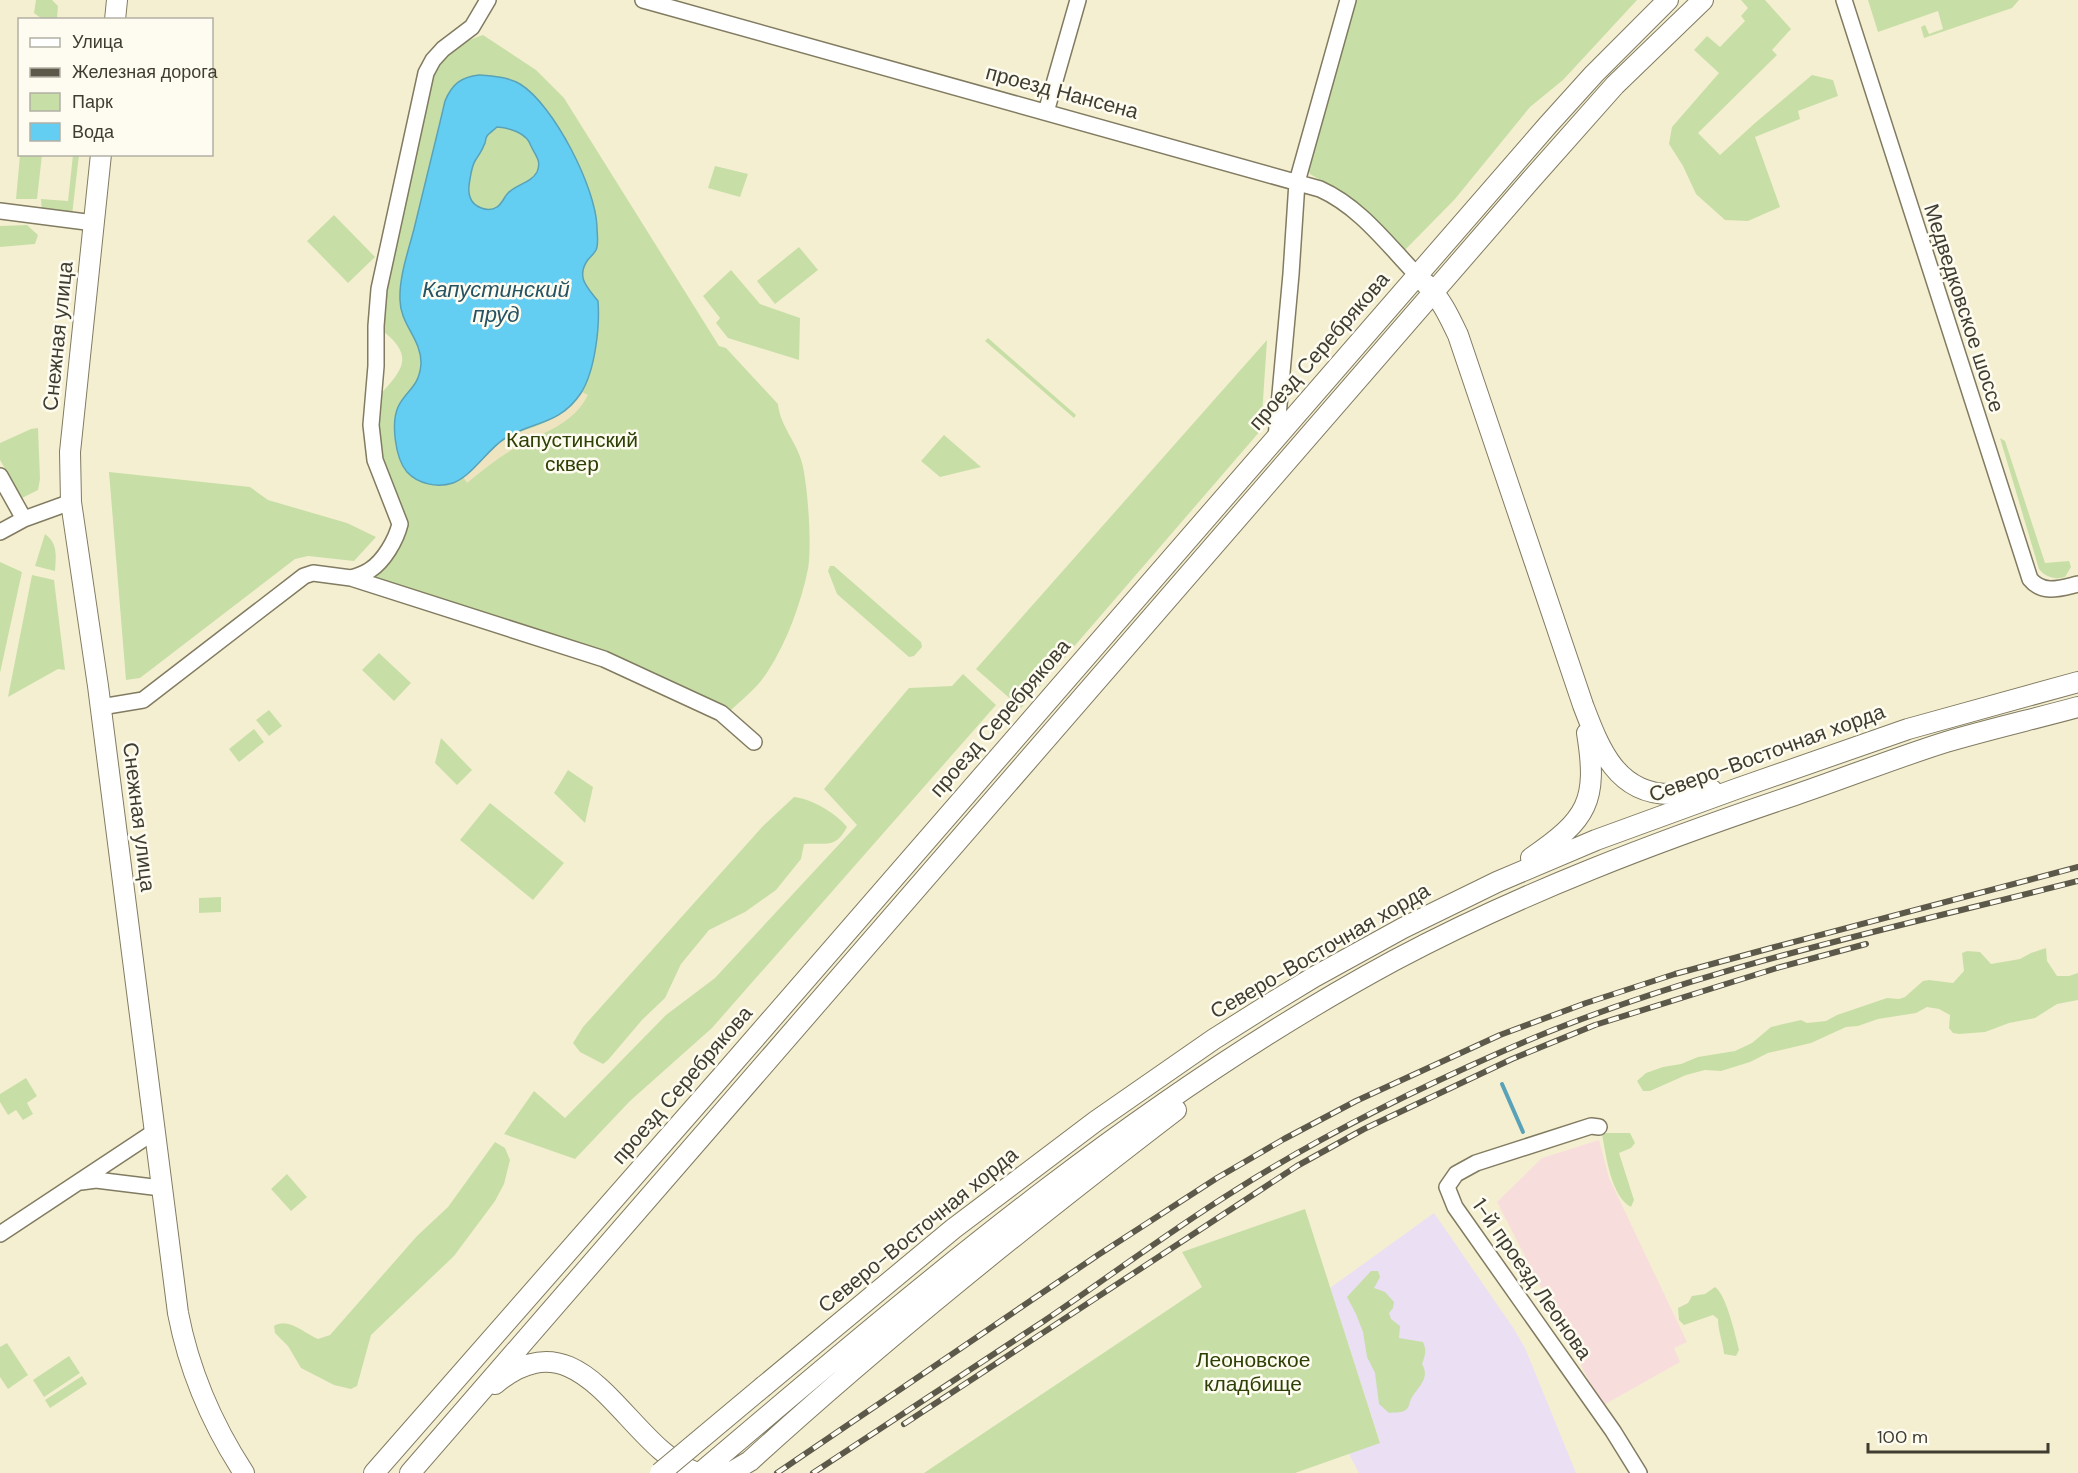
<svg xmlns="http://www.w3.org/2000/svg" width="2078" height="1473" viewBox="0 0 2078 1473" font-family="'DM Sans',sans-serif">
  <style>
    .commercial { fill: #f8dddd }
    .medical { fill: #eadff3 }
    .green { fill: #c7dfa6 }
    .sand { fill: #eee4bf }
    .water { fill: #64cdf2; stroke: #59a2b8; stroke-width: 1.5; fill-rule: evenodd }
    .lines { fill: none; stroke-linecap: round; stroke-linejoin: round }
    .stream { stroke: #59a2b8; stroke-width: 4 }
    .minor-casing { stroke: #817b61; stroke-width: 18 }
    .major-casing { stroke: #817b61; stroke-width: 22 }
    .minor { stroke: #fff; stroke-width: 15 }
    .major { stroke: #fff; stroke-width: 20 }
    .rail-casing { stroke: #5c594a; stroke-width: 6 }
    .rail { stroke: #fefcf0; stroke-width: 4; stroke-dasharray: 11; stroke-linecap: butt }
    .major-bridge-casing { stroke: #817b61; stroke-width: 22; stroke-linecap: butt }
    .major-bridge { stroke: #fff; stroke-width: 20 }
    .labels { text-anchor: middle; dominant-baseline: central; stroke-width: 5; stroke-linejoin: round; paint-order: stroke }
    .street-label { font-size: 21px; fill: #3f3d31; stroke: #fefcf0 }
    .park-label { font-size: 21px; fill: #2d4005; stroke: #fefcf0 }
    .water-label { font-size: 22px; font-style: italic; fill: #265363; stroke: #fefcf0 }
  </style>
  <rect width="100%" height="100%" fill="#f5efd1"/>
  <!-- commercial -->
  <path class="commercial" d="M 1599,1140 L 1609,1178 L 1687,1342 L 1674,1348 L 1680,1362 L 1602,1406 L 1497,1202 L 1542,1158 Z"/>
  <!-- medical -->
  <path class="medical" d="M 1434,1213 L 1514,1329 L 1525,1348 L 1576,1473 L 1359,1473 L 1349,1454 L 1380,1442 L 1330,1288 Z"/>
  <!-- green -->
  <path class="green" d="M 36,0 L 52,0 L 58,6 L 57,19 L 42,19 L 34,13 Z
    M 1353,0 L 1637,0 L 1563,80 L 1530,107 L 1455,199 L 1404,251 L 1357,202 L 1310,174 L 1307,167 Z
    M 1741,0 L 1765,0 L 1791,29 L 1772,50 L 1777,55 L 1698,133 L 1720,155 L 1755,123 L 1812,75 L 1833,80 L 1838,96 L 1798,111 L 1800,119 L 1755,137 L 1780,207 L 1748,221 L 1725,220 L 1696,194 L 1683,166 L 1669,144 L 1672,127 L 1719,73 L 1694,50 L 1707,36 L 1720,47 L 1745,21 L 1741,16 L 1748,8 Z
    M 1868,0 L 2019,0 L 2012,8 L 1924,38 L 1921,27 L 1925,25 L 1929,34 L 1943,29 L 1938,11 L 1878,32 Z
    M 483,35 L 536,70 L 564,98 L 719,346 L 726,348 L 778,404 C 780,426 797,442 802,463 C 808,485 812,547 808,569 C 801,603 787,642 768,671 C 759,686 743,699 730,711 L 367,579 L 400,535 L 377,452 L 377,398 C 402,371 417,356 380,329 L 380,304 L 430,75 C 443,52 459,43 483,35 Z
    M 20,155 L 42,155 L 37,199 L 16,199 Z
    M 73,155 L 79,155 L 72,215 L 42,214 L 41,199 L 68,201 Z
    M 715,166 L 748,174 L 740,197 L 708,188 Z
    M 334,215 L 375,257 L 348,283 L 307,241 Z
    M 27,225 L 38,235 L 35,244 L 0,247 L 0,226 Z
    M 799,247 L 818,270 L 775,304 L 757,281 Z
    M 731,270 L 760,304 L 800,318 L 799,360 L 728,338 L 716,323 L 720,318 L 703,296 Z
    M 988,338 L 1076,415 L 1074,418 L 985,341 Z
    M 1267,340 L 1261,430 L 1021,708 L 976,669 Z
    M 38,428 L 40,479 L 38,490 L 22,498 L 0,460 L 0,443 L 31,429 Z
    M 944,435 L 981,467 L 940,477 L 921,461 Z
    M 2000,438 L 2005,441 L 2045,563 L 2069,561 L 2071,567 L 2065,577 C 2055,580 2045,577 2039,569 Z
    M 109,472 L 250,487 L 268,500 L 347,523 L 376,537 L 354,561 L 308,556 L 295,559 L 140,678 L 126,680 Z
    M 45,534 C 58,543 56,556 55,571 L 35,566 Z
    M 0,562 L 22,572 L 0,673 Z
    M 830,566 L 834,566 L 921,642 L 922,647 L 914,656 L 909,657 L 837,594 L 828,571 Z
    M 32,575 L 54,580 L 65,670 L 58,669 L 8,697 Z
    M 379,653 L 411,683 L 394,701 L 362,670 Z
    M 963,674 L 996,705 L 712,1028 L 630,1101 L 575,1159 L 504,1134 L 534,1091 L 565,1118 L 666,1015 L 715,978 L 857,825 L 824,789 L 909,688 L 952,686 Z
    M 269,710 L 282,726 L 269,736 L 256,720 Z
    M 254,729 L 264,742 L 239,762 L 229,749 Z
    M 441,738 L 472,770 L 457,785 L 435,763 Z
    M 568,770 L 593,787 L 585,823 L 554,793 Z
    M 794,797 C 812,799 836,813 847,827 C 835,850 825,842 804,844 L 801,859 L 776,890 L 745,912 L 709,930 L 681,964 L 665,998 L 642,1020 L 608,1060 L 603,1064 L 580,1052 L 573,1043 L 583,1027 L 763,826 Z
    M 490,803 L 564,863 L 533,900 L 460,840 Z
    M 221,897 L 221,912 L 199,913 L 199,898 Z
    M 2046,948 L 2047,961 L 2057,976 L 2069,976 L 2078,973 L 2078,1000 L 2057,1004 L 2035,1018 L 2009,1023 L 1985,1032 L 1959,1034 L 1953,1033 L 1949,1028 L 1950,1015 L 1939,1009 L 1927,1007 L 1916,1013 L 1878,1019 L 1858,1026 L 1846,1027 L 1811,1043 L 1768,1053 L 1750,1062 L 1721,1071 L 1705,1070 L 1686,1075 L 1650,1091 L 1643,1091 L 1637,1081 L 1646,1073 L 1663,1067 L 1681,1064 L 1698,1057 L 1735,1051 L 1752,1043 L 1771,1027 L 1801,1020 L 1807,1023 L 1826,1021 L 1837,1015 L 1887,998 L 1899,999 L 1905,997 L 1923,981 L 1929,980 L 1953,983 L 1964,971 L 1962,953 L 1967,951 L 1980,952 L 1991,964 L 2020,959 L 2031,953 Z
    M 26,1078 L 37,1096 L 27,1103 L 33,1114 L 23,1120 L 16,1110 L 8,1115 L 0,1102 L 0,1094 Z
    M 1605,1133 L 1630,1133 L 1635,1143 L 1631,1148 L 1619,1153 L 1634,1200 L 1631,1207 C 1611,1197 1606,1155 1602,1134 Z
    M 495,1142 L 505,1148 L 510,1160 L 504,1184 L 495,1201 L 454,1256 L 371,1335 L 357,1386 L 351,1389 L 334,1385 L 301,1368 L 288,1346 L 275,1333 L 274,1326 C 288,1317 304,1333 318,1339 L 330,1335 L 417,1236 L 448,1207 Z
    M 287,1174 L 307,1197 L 291,1211 L 271,1189 Z
    M 1305,1209 L 1380,1443 L 1295,1473 L 924,1473 L 1202,1287 L 1182,1252 Z
    M 1371,1271 L 1378,1271 L 1380,1277 L 1374,1288 L 1385,1292 L 1394,1302 L 1393,1308 L 1389,1313 L 1391,1319 L 1400,1326 L 1399,1338 L 1423,1342 C 1427,1351 1425,1356 1422,1364 C 1431,1379 1417,1387 1411,1399 C 1409,1404 1409,1409 1404,1411 C 1400,1413 1393,1412 1389,1413 L 1379,1404 L 1375,1373 L 1367,1357 L 1363,1332 L 1356,1314 L 1347,1297 Z
    M 1715,1287 C 1726,1294 1736,1337 1739,1350 L 1736,1356 L 1724,1354 C 1723,1342 1718,1331 1718,1319 L 1713,1315 L 1684,1325 L 1679,1320 L 1678,1308 L 1688,1303 L 1692,1296 L 1705,1294 Z
    M 7,1343 L 28,1375 L 8,1389 L 0,1377 L 0,1347 Z
    M 69,1356 L 80,1373 L 44,1397 L 33,1380 Z
    M 82,1376 L 87,1384 L 50,1408 L 45,1400 Z"/>
  <!-- sand -->
  <path class="sand" d="M 582,392 L 588,395 C 572,426 544,431 517,447 C 499,457 483,470 467,483 L 463,477 C 476,464 489,449 504,439 C 513,433 524,431 534,427 C 554,420 569,409 582,392 Z"/>
  <!-- water -->
  <path class="water" d="M 479,75 C 493,76 508,77 520,84 C 554,105 596,188 597,227 C 597,234 599,244 596,250 C 594,254 590,257 587,261 C 576,278 588,288 598,301 C 600,327 595,371 581,393 C 559,426 532,421 504,439 C 487,450 472,476 453,483 C 437,488 418,484 407,472 C 395,458 391,423 398,407 C 406,390 419,388 421,364 C 422,340 400,324 400,300 C 399,277 408,252 414,229 C 424,187 435,144 445,101 C 452,84 461,77 479,75 ZM 497,127 C 510,128 527,133 531,146 C 535,155 542,161 537,172 C 531,183 517,184 508,193 C 504,197 502,204 497,207 C 488,213 473,207 470,197 C 468,192 469,184 470,179 C 471,173 472,166 475,161 C 478,156 482,151 484,145 C 486,143 485,139 487,136 C 489,133 494,130 497,127 Z"/>
  <g class="lines">
    <!-- stream -->
    <path class="stream" d="M 1502,1084 L 1523,1132"/>
    <!-- minor casing -->
    <g class="minor-casing">
      <path id="minor" d="M 643,0 L 1320,189 C 1360,207 1387,244 1417,275
        M 1844,0 L 2030,579 C 2043,595 2061,588 2078,584
        M 1046,112 L 1078,0
        M 0,211 L 94,223
        M 1276,438 L 1291,274 L 1297,182 L 1348,0
        M 0,476 L 24,519
        M 0,532 L 24,519 L 71,502
        M 351,578 C 358,576 364,574 370,570 C 384,561 396,540 400,524 L 375,460 L 371,425 L 376,366 L 376,326 L 379,289 L 426,73 L 433,60 L 443,49 L 472,27 L 488,0
        M 101,707 L 143,700 L 304,576 L 313,573 L 351,578 L 604,659 L 721,713 L 754,742
        M 1599,1127 L 1591,1126 L 1476,1163 L 1456,1174 L 1447,1187 L 1455,1207 L 1613,1431 L 1639,1473
        M 81,1182 L 96,1180 L 161,1188
        M 0,1234 L 154,1132"/>
    </g>
    <!-- major casing -->
    <g class="major-casing">
      <path id="major" d="M 115,20 L 117,0
        M 101,154 L 70,452 L 71,502 L 98,686 L 178,1313 C 189,1370 212,1424 244,1473
        M 1426,284 C 1441,299 1449,316 1458,335 L 1583,705 C 1599,747 1616,794 1670,794 C 1684,794 1698,792 1712,790
        M 1531,858 C 1588,819 1598,801 1587,733
        M 495,1384 C 585,1309 624,1446 697,1473
        M 764,1386 L 953,1229 L 1096,1121 L 1214,1039 L 1268,1005 L 1314,977 L 1403,928 L 1497,882 L 1596,840 L 1736,789 L 1908,729 L 2078,682
        M 374,1473 L 722,1076 L 1547,126 L 1594,74 L 1668,0
        M 410,1473 L 1529,182 L 1615,85 L 1703,0
        M 700,1473 C 921,1286 1139,1098 1395,960 C 1523,892 1658,841 1795,795 C 1845,778 1895,758 1946,742 C 1990,729 2034,719 2078,707
        M 724,1473 L 733,1471 L 750,1461 C 886,1337 1030,1222 1176,1110"/>
    </g>
    <!-- minor -->
    <use href="#minor" class="minor"/>
    <!-- major -->
    <use href="#major" class="major"/>
    <!-- rail casing -->
    <g class="rail-casing">
      <path id="rail" d="M 904,1424 L 1297,1166 L 1364,1129 L 1512,1059 L 1595,1025 L 1777,968 L 1866,944
        M 777,1473 L 1098,1255 L 1217,1178 L 1284,1139 L 1356,1101 L 1500,1035 L 1586,1003 L 1675,974 L 1771,948 L 2078,867
        M 813,1473 C 890,1422 967,1372 1044,1321 C 1106,1279 1167,1233 1231,1193 C 1317,1138 1408,1093 1501,1052 C 1682,971 1887,930 2078,881"/>
    </g>
    <!-- rail -->
    <use href="#rail" class="rail"/>
    <!-- major-bridge casing -->
    <g class="major-bridge-casing">
      <path id="major-bridge" d="M 660,1473 L 764,1386"/>
    </g>
    <!-- major-bridge -->
    <use href="#major-bridge" class="major-bridge"/>
  </g>
  <g class="labels">
    <!-- street labels -->
    <g class="street-label">
      <text transform="translate(1062 92) rotate(15)">проезд Нансена</text>
      <text transform="translate(1964 308) rotate(72)">Медведковское шоссе</text>
      <text transform="translate(58 336) rotate(-84)">Снежная улица</text>
      <text transform="translate(1319 351) rotate(-49)">проезд Серебрякова</text>
      <text transform="translate(1000 718) rotate(-49)">проезд Серебрякова</text>
      <text transform="translate(1767 753) rotate(-20)">Северо-Восточная хорда</text>
      <text transform="translate(139 817) rotate(83)">Снежная улица</text>
      <text transform="translate(1320 951) rotate(-30)">Северо-Восточная хорда</text>
      <text transform="translate(682 1085) rotate(-49)">проезд Серебрякова</text>
      <text transform="translate(918 1230) rotate(-39)">Северо-Восточная хорда</text>
      <text transform="translate(1532 1279) rotate(55)">1-й проезд Леонова</text>
    </g>
    <!-- park labels -->
    <g class="park-label">
      <text x="572" y="440">Капустинский<tspan x="572" dy="24">сквер</tspan></text>
      <text x="1253" y="1360">Леоновское<tspan x="1253" dy="24">кладбище</tspan></text>
    </g>
    <!-- water labels -->
    <g class="water-label">
      <text x="496" y="289">Капустинский<tspan x="496" dy="25">пруд</tspan></text>
    </g>
  </g>
  <!-- legend -->
  <rect x="18" y="18" width="195" height="138" fill="#fefcf0" stroke="#b2b0a4" stroke-width="1.5"/>
  <rect x="30" y="38" width="30" height="9" fill="#ffffff" stroke="#b2b0a4" stroke-width="1.5"/>
  <text x="72" y="48" font-size="18" fill="#3f3d31">Улица</text>
  <rect x="30" y="68" width="30" height="9" fill="#5c594a" stroke="#b2b0a4" stroke-width="1.5"/>
  <text x="72" y="78" font-size="18" fill="#3f3d31">Железная дорога</text>
  <rect x="30" y="93" width="30" height="18" fill="#c7dfa6" stroke="#b2b0a4" stroke-width="1.5"/>
  <text x="72" y="108" font-size="18" fill="#3f3d31">Парк</text>
  <rect x="30" y="123" width="30" height="18" fill="#64cdf2" stroke="#b2b0a4" stroke-width="1.5"/>
  <text x="72" y="138" font-size="18" fill="#3f3d31">Вода</text>
  <!-- scale -->
  <path d="M1868 1443v9h180v-9" fill="none" stroke="#3f3d31" stroke-width="3"/>
  <text x="1877" y="1443" font-size="18" fill="#3f3d31" stroke="#fefcf0" stroke-width="4.5" paint-order="stroke">100 m</text>
</svg>
